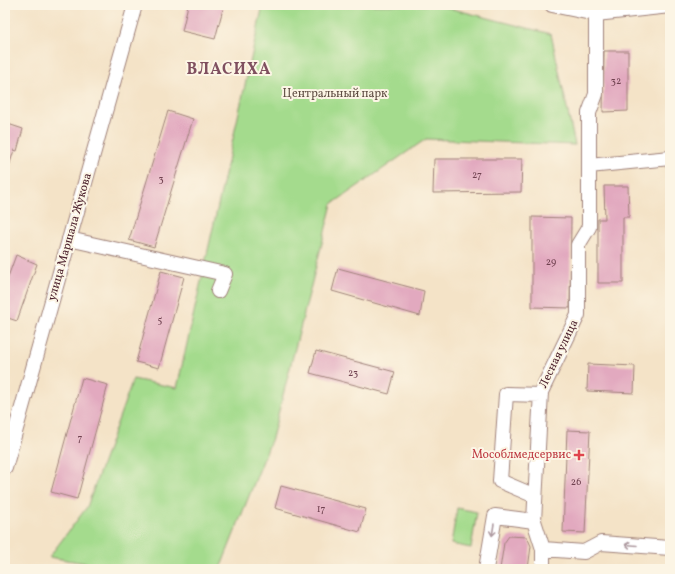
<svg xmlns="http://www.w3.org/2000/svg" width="675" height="574" viewBox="0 0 675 574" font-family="Vollkorn,serif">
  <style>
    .green { fill: #a4db8d; stroke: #777d5c }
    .building { fill: #e2a9bf }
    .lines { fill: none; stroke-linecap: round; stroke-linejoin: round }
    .minor-casing { stroke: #9f8179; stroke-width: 16 }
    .minor { stroke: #fff; stroke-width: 14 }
    .oneway { stroke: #ae9aa0 }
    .health-dot { fill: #e0444e; stroke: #fcf5e5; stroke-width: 1.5 }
    .labels { text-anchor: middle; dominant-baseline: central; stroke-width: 4; stroke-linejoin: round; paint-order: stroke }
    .number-label { font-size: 10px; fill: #704250 }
    .park-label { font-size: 12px; fill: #604e44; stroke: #fcf5e5 }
    .street-label { font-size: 12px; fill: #4a1f2b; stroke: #fcf5e5 }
    .health-label { font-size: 12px; fill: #be3a42; stroke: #fcf5e5; text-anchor: end }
    .district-label { font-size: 16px; font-weight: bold; letter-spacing: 1px; fill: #7f4f5f; stroke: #fcf5e5 }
  </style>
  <rect width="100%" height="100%" fill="#fcf5e5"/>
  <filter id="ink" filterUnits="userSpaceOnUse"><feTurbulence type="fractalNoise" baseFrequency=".025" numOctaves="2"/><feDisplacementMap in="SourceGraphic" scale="8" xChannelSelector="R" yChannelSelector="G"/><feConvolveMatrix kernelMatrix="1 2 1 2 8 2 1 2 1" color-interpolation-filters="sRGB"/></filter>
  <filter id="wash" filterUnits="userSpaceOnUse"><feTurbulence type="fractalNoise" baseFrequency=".012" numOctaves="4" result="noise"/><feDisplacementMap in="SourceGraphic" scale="16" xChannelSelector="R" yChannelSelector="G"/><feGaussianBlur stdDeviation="0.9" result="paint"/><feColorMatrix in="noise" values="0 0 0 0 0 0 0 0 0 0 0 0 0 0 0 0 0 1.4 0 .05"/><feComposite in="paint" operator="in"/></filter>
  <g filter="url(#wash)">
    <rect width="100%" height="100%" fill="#f4e3c7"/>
    <!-- green -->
    <path class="green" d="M 263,5 L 437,5 L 551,34 L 575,145 L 426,139 L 332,204 L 272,438 L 220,569 L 121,569 L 49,557 L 87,507 L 133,379 L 177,388 Z
      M 457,508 L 477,512 L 471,548 L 451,544 Z"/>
    <g id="blocks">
      <!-- building -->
      <path class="building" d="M 188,5 L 224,5 L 215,39 L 182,31 Z
        M 604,51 L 628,51 L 628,111 L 603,112 Z
        M 168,111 L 193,119 L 154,247 L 129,240 Z
        M 5,123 L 23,129 L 17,151 L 14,150 L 7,173 L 5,173 Z
        M 434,159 L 522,159 L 521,192 L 433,193 Z
        M 604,186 L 628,186 L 629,217 L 623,217 L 623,283 L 598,283 L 598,219 L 605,219 Z
        M 532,217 L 571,218 L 570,308 L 532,307 Z
        M 16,255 L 37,264 L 17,321 L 5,317 L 5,285 Z
        M 338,268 L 424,291 L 420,316 L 332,291 Z
        M 161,271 L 184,277 L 159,368 L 136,362 Z
        M 316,351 L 395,372 L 389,394 L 310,373 Z
        M 588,364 L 635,366 L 634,393 L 587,391 Z
        M 82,378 L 108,385 L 77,499 L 51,492 Z
        M 567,430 L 590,431 L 585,533 L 563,532 Z
        M 281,486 L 366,509 L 360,532 L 275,508 Z
        M 509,536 L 527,537 L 531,546 L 528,569 L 500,569 L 504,543 Z"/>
    </g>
  </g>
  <g filter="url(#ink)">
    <use href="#blocks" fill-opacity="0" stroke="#9f8179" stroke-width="1"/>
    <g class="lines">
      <!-- minor casing -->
      <g class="minor-casing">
        <path id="minor" d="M 552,5 L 596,14 L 670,6
          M 596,14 L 596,94 L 589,113 L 589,166 L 670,158
          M 69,239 L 225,274 L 218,291
          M 5,468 L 135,5
          M 535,496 L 500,481 L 506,394 L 541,395
          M 543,549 L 584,552 L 601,543 L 670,548
          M 486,569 L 495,516 L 534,521
          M 543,569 L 543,549 L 534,521 L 541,392 L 578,315 L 578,245 L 589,227 L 589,166"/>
      </g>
      <!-- minor -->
      <use href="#minor" class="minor"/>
    </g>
    <!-- one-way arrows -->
    <defs><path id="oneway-shaft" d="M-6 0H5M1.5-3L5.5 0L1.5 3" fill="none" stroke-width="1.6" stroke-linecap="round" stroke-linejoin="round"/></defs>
    <g class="oneway">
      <use href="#oneway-shaft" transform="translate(493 530) rotate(99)"/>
      <use href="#oneway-shaft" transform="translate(631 545) rotate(-175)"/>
    </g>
  </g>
  <!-- markers -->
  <path class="health-dot" d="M577 449h4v4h4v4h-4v4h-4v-4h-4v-4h4z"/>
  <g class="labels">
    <!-- number labels -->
    <g class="number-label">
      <text x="616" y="81">32</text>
      <text x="477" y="175">27</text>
      <text x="161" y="179">3</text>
      <text x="551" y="262">29</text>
      <text x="160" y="320">5</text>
      <text x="353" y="373">23</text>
      <text x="80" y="438">7</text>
      <text x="576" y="482">26</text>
      <text x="321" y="509">17</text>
    </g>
    <!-- park labels -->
    <g class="park-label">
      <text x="335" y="94">Центральный парк</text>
    </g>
    <!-- street labels -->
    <g class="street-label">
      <text transform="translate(70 237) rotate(-74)">улица Маршала Жукова</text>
      <text transform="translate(559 354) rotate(-64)">Лесная улица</text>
    </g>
    <!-- health labels -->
    <g class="health-label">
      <text x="571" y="455">Мособлмедсервис</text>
    </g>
    <!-- district labels -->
    <g class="district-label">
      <text x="229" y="70">ВЛАСИХА</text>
    </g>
  </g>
  <!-- margin -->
  <rect width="675" height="574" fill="none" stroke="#fcf5e5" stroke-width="20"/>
</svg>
